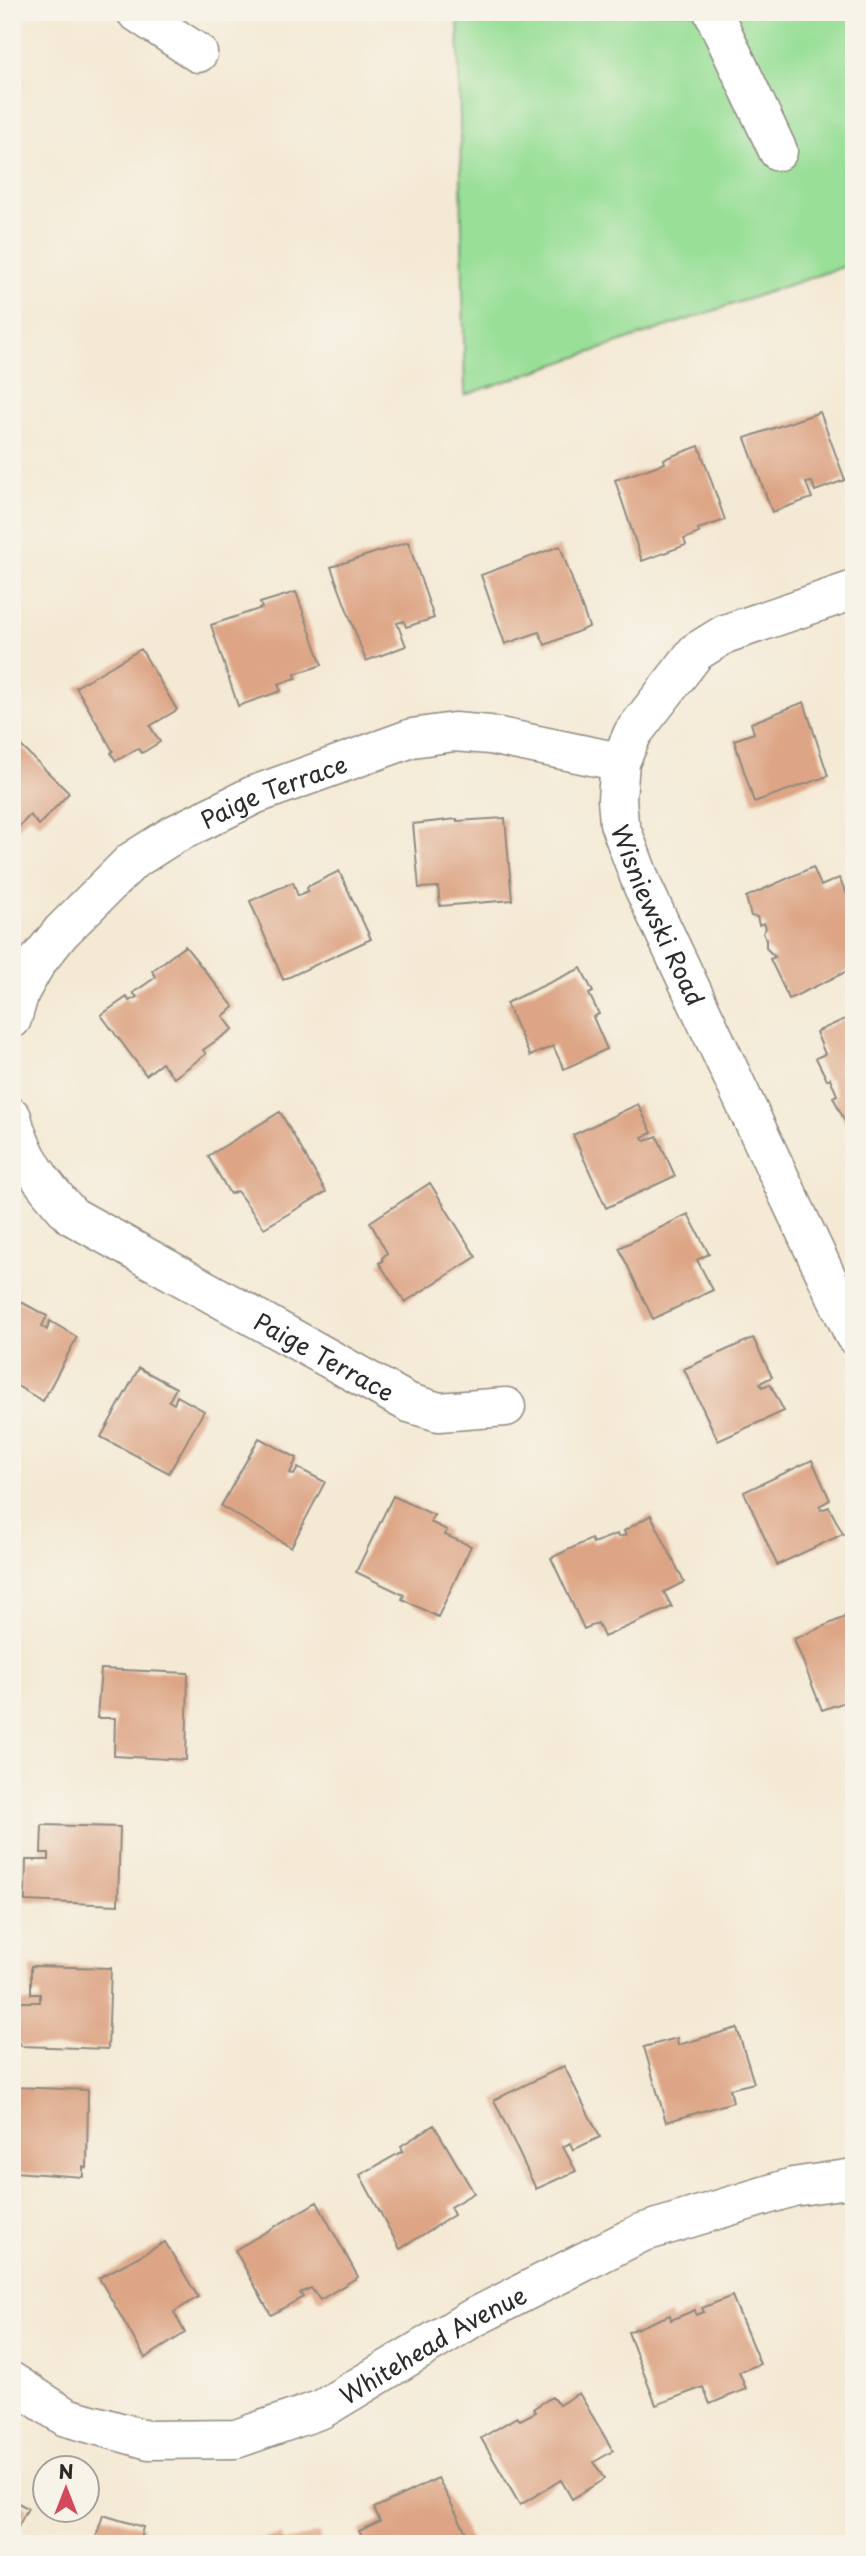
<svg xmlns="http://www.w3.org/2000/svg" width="866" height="2556" viewBox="0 0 866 2556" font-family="'Playpen Sans',sans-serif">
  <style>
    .green { fill: #99df98; stroke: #628562; stroke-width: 2 }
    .building { fill: #dda585 }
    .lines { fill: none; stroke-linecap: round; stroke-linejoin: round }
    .minor-casing { stroke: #908a80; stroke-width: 41 }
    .minor { stroke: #fff; stroke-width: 38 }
    .labels { text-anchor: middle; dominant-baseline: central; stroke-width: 5; stroke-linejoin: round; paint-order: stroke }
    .street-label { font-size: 24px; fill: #2b2b2b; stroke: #f7f3e8 }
  </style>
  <rect width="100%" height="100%" fill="#f7f3e8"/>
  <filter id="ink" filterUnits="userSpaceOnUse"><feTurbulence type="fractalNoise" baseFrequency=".0143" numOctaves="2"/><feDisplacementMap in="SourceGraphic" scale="14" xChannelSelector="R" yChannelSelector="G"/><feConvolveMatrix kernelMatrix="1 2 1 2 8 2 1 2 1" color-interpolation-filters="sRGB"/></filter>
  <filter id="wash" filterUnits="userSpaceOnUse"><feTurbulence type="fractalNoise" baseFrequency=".00686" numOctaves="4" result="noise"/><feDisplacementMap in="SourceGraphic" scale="28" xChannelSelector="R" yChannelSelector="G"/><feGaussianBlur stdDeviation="1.57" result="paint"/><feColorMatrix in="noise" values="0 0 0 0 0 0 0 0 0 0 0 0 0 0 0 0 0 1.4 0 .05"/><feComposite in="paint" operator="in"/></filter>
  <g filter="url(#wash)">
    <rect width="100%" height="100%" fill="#f4e9d4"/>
    <!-- green -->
    <path class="green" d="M 458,12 L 854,12 L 854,263 L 465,395 Z"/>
    <g id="blocks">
      <!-- building -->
      <path class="building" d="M 820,412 L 845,480 L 815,491 L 812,482 L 806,483 L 812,498 L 772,512 L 745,438 Z
        M 699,446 L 725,520 L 698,529 L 699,533 L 684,539 L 686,545 L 642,561 L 615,480 L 665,463 L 664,459 Z
        M 408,542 L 434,618 L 406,627 L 404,621 L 397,623 L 406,646 L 366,661 L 331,567 Z
        M 560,546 L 589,627 L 545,645 L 539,632 L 505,644 L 481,575 Z
        M 296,592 L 322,665 L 295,674 L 296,678 L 278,684 L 281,691 L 238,706 L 211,625 L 262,608 L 260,603 Z
        M 141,649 L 177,710 L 150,726 L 160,742 L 142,753 L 138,748 L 116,761 L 111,753 L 113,751 L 76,687 Z
        M 804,702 L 828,776 L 754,802 L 734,740 L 754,733 L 751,723 Z
        M 14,739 L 69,793 L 39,825 L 30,815 L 12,834 Z
        M 505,818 L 512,900 L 440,906 L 438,887 L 419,888 L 413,824 L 457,819 L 457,821 Z
        M 813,867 L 821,886 L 839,878 L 854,908 L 854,968 L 789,999 L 770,959 L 775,957 L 766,948 L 766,939 L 763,933 L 766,928 L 764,923 L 759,925 L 757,917 L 751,916 L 746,897 Z
        M 339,871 L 371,939 L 283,980 L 250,901 L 293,882 L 298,896 L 308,891 L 307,887 Z
        M 185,946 L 234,1007 L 223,1016 L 233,1029 L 203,1050 L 206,1054 L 174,1078 L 162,1063 L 146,1075 L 101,1015 L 127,997 L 129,1001 L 137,997 L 133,993 L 156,977 L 152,971 Z
        M 581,968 L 593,992 L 589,994 L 599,1014 L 593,1017 L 607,1049 L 564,1069 L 553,1046 L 530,1056 L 506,1003 Z
        M 854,1015 L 854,1135 L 852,1136 L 833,1097 L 837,1095 L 830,1078 L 827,1080 L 816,1058 L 825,1054 L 816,1032 Z
        M 638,1104 L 652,1133 L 642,1137 L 645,1141 L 657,1136 L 675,1176 L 606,1208 L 573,1135 Z
        M 280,1112 L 326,1192 L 264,1228 L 237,1191 L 230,1194 L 208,1156 Z
        M 430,1183 L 476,1257 L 405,1302 L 379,1263 L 383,1261 L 382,1258 L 387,1253 L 370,1222 Z
        M 688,1214 L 709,1254 L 697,1260 L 713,1290 L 653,1319 L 619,1248 Z
        M 12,1297 L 47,1316 L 42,1326 L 47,1330 L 50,1321 L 77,1337 L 43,1401 L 12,1383 Z
        M 753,1338 L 772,1377 L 760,1383 L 762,1387 L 770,1384 L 784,1411 L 718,1441 L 684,1369 Z
        M 139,1368 L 176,1388 L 169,1401 L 174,1404 L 177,1396 L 204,1411 L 169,1473 L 101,1437 Z
        M 259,1438 L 297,1458 L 290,1473 L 294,1475 L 298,1468 L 325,1482 L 291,1547 L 221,1506 Z
        M 812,1460 L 830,1500 L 819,1506 L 821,1510 L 829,1507 L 843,1534 L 777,1565 L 744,1492 Z
        M 393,1496 L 434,1515 L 430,1522 L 447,1530 L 445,1535 L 471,1546 L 438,1617 L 402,1599 L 404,1595 L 356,1572 Z
        M 651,1515 L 684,1582 L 664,1592 L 672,1607 L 604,1637 L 598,1623 L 584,1629 L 551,1558 L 591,1539 L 593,1543 L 617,1534 L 618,1537 L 626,1535 L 624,1531 Z
        M 854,1613 L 854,1699 L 822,1710 L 794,1639 Z
        M 101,1669 L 188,1673 L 186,1760 L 114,1756 L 115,1718 L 97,1718 Z
        M 42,1825 L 120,1827 L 118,1905 L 25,1901 L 26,1860 L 49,1860 L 49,1853 L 41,1853 Z
        M 31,1966 L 111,1968 L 108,2049 L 21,2046 L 20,2043 L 12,2043 L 12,2002 L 40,2002 L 40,1994 L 31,1994 Z
        M 737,2028 L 754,2083 L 730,2089 L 733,2102 L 666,2122 L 644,2047 L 677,2038 L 678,2045 Z
        M 564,2066 L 600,2137 L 573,2150 L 570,2143 L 563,2147 L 576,2171 L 536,2189 L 494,2100 Z
        M 12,2087 L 88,2090 L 87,2168 L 83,2167 L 83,2177 L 14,2172 Z
        M 434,2125 L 474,2193 L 450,2207 L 454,2215 L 400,2249 L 360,2175 L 403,2151 L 401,2146 Z
        M 317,2202 L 358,2277 L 320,2300 L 311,2288 L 300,2293 L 303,2297 L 271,2315 L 235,2250 Z
        M 165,2242 L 198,2297 L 174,2312 L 185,2333 L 145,2358 L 99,2278 Z
        M 732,2296 L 760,2364 L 739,2372 L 746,2389 L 710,2404 L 703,2387 L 656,2405 L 628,2332 L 670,2315 L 671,2320 L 695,2310 L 696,2315 L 704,2312 L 702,2308 Z
        M 579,2393 L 613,2451 L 594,2462 L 604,2479 L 572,2499 L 561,2480 L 520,2505 L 481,2438 L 517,2417 L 520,2420 L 536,2412 L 534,2408 L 552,2397 L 559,2405 Z
        M 438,2478 L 472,2544 L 365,2544 L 359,2531 L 380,2521 L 374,2508 Z
        M 12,2500 L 28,2508 L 12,2538 Z
        M 103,2515 L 143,2527 L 139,2544 L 94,2544 Z
        M 319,2533 L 321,2544 L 243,2544 L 282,2534 L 283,2542 Z"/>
    </g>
  </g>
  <g filter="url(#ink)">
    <use href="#blocks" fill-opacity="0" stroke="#908a80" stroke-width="2"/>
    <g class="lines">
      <!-- minor casing -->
      <g class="minor-casing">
        <g id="minor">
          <path d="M 136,12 L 198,53"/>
          <path d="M 713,12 L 778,151"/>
          <path id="s1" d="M 854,590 L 725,634 L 696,652 L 633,733 L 620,762 L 617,799 L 619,823 L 643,887 L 854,1335"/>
          <path id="s2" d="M 12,1019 L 20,992 L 37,962 L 61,932 L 132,861 L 173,835 L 254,795 L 412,738 L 454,732 L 490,735 L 620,762"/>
          <path id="s3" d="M 12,1117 C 21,1157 45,1187 72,1216 L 409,1403 L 439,1412 L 506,1407"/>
          <path id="s4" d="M 12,2382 L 66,2417 L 149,2440 L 236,2439 L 322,2409 L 471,2319 L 641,2233 L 793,2187 L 854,2178"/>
        </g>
      </g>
      <!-- minor -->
      <use href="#minor" class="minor"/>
    </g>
  </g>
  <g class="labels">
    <!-- street labels -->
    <g class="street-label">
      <text stroke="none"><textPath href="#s2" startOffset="360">Paige Terrace</textPath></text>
      <text stroke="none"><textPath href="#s1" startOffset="466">Wisniewski Road</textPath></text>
      <text stroke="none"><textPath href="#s3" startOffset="406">Paige Terrace</textPath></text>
      <text stroke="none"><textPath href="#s4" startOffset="457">Whitehead Avenue</textPath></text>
    </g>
  </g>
  <!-- margin -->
  <rect width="866" height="2556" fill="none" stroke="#f7f3e8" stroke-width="42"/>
  <!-- north arrow -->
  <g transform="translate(66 2489)"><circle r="33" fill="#f7f3e8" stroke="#a5a39c" stroke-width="2"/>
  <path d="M0-5L12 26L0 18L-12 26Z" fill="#d1495b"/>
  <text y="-10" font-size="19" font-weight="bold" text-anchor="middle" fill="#2b2b2b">N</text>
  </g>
</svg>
